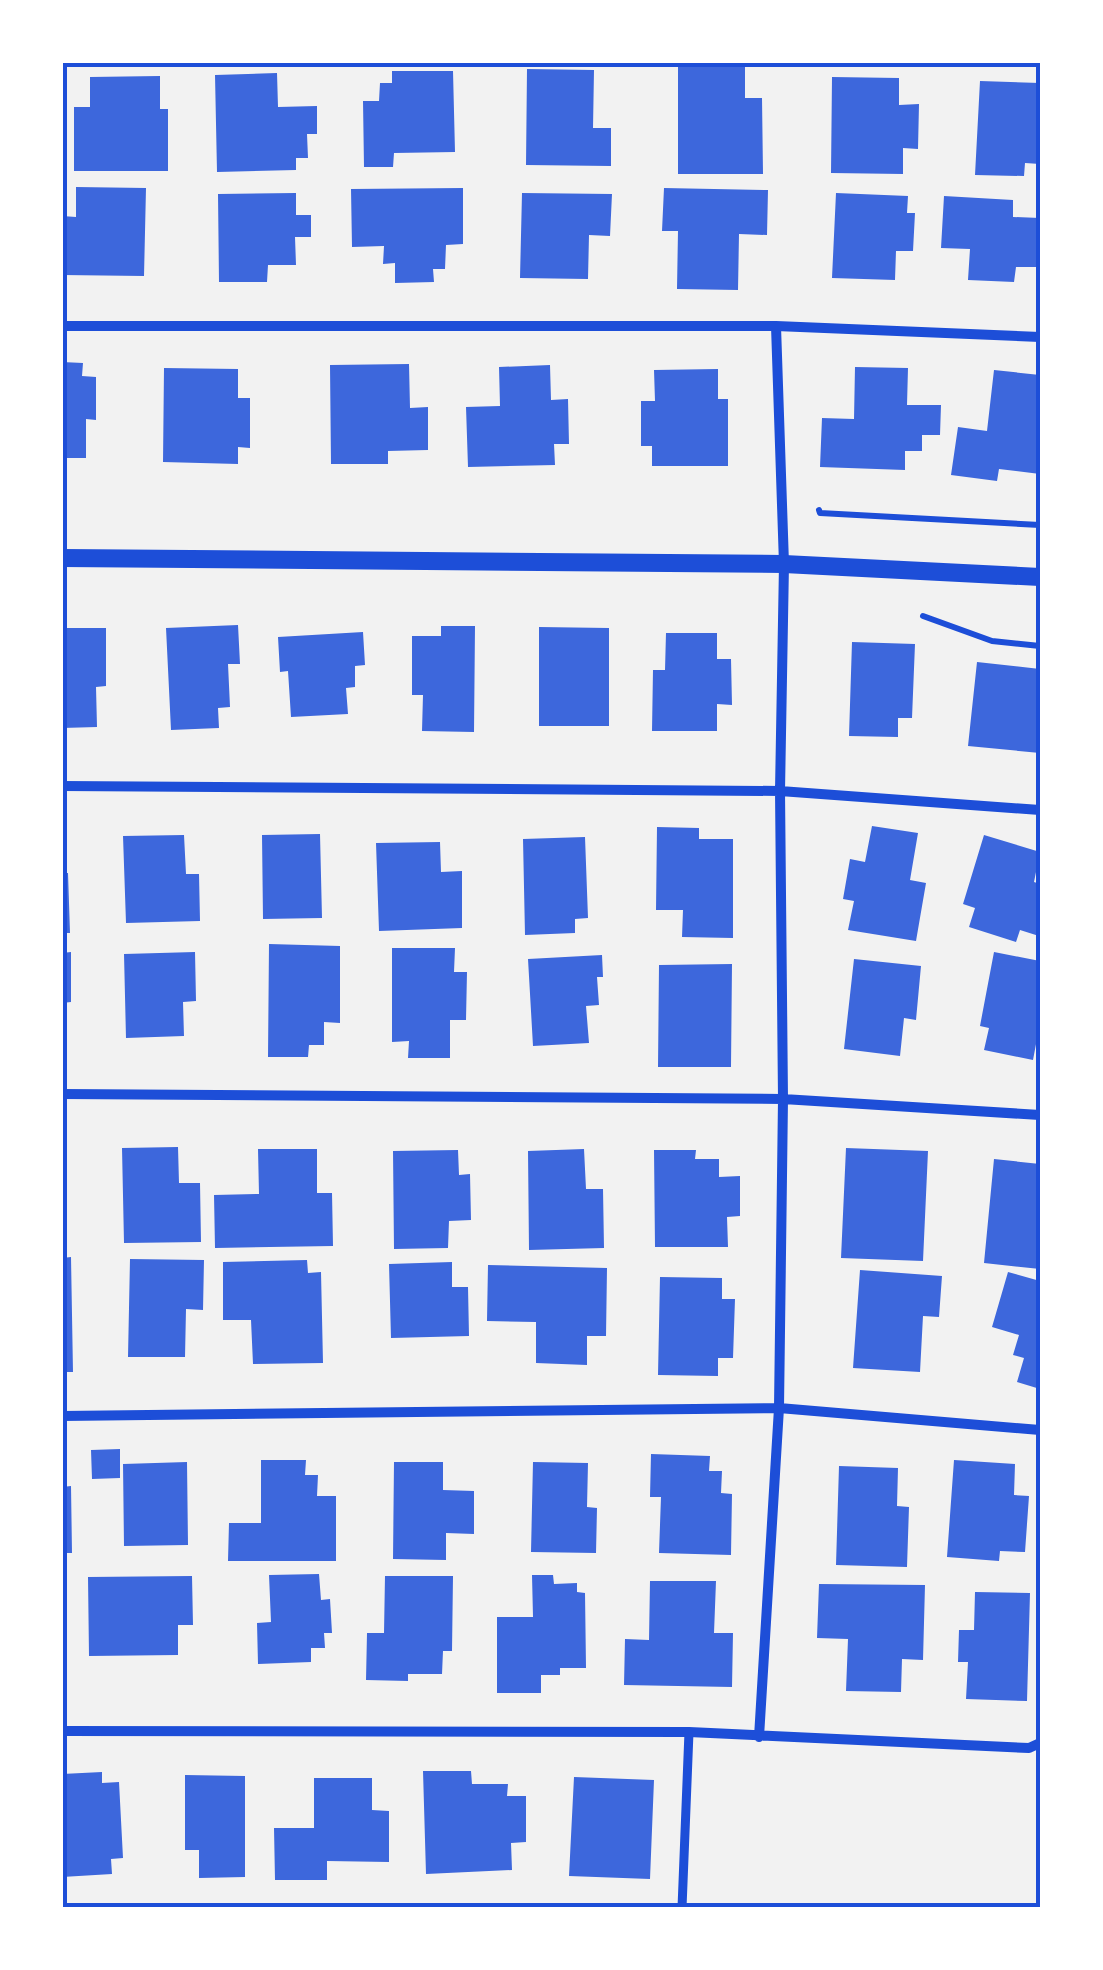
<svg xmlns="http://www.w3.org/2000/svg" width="1103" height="1970" viewBox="0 0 1103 1970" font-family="'IBM Plex Serif',serif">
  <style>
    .building { fill: #3d67dc }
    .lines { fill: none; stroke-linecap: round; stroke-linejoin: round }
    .path { stroke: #1d4ed8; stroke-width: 6 }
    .pedestrian { stroke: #1d4ed8; stroke-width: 9 }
    .minor { stroke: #1d4ed8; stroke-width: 10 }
    .tertiary { stroke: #1d4ed8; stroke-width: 18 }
    .neatline { fill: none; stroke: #1d4ed8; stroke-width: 4 }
  </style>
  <rect width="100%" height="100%" fill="#f2f2f2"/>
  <!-- building -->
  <path class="building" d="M 678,67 L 745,67 L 745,98 L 762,98 L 763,174 L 678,174 Z
    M 527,69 L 594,70 L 593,128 L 611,128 L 611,166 L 526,165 Z
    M 392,71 L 453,71 L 455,152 L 394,153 L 393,167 L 364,167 L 363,101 L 379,101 L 380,83 L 392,83 Z
    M 277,73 L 278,107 L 317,106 L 317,134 L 307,134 L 308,158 L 296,158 L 296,170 L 217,172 L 215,75 Z
    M 160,76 L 160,109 L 168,109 L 168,171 L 74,171 L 74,107 L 90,107 L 90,77 Z
    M 832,77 L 899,78 L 899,105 L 919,104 L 918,149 L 903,148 L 903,174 L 831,173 Z
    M 980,81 L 1040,83 L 1040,164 L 1025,163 L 1024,176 L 975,175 Z
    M 76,187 L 146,188 L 144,276 L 62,275 L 62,216 L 76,217 Z
    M 463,188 L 463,244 L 446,245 L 445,269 L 433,269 L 434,282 L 395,283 L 395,263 L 383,264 L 384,246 L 352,247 L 351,189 Z
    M 664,188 L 768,190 L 767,235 L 739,234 L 738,290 L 677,289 L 678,231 L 662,231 Z
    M 296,193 L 296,215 L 311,215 L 311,237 L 295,237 L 296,265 L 268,265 L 267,282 L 219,282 L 218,194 Z
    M 522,193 L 612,194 L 610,236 L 589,235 L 588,279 L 520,278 Z
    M 836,193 L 908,196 L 907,213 L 915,213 L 913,251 L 896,251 L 895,280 L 832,278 Z
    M 944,196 L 1013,200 L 1013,217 L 1040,218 L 1040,267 L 1016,267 L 1014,282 L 968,280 L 970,249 L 941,248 Z
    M 62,362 L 83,363 L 82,376 L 96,377 L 96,420 L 86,419 L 86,458 L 62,458 Z
    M 409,364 L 410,408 L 428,407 L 428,450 L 388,451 L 388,464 L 331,464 L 330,365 Z
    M 550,365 L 551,400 L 568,399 L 569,444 L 554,444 L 555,465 L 468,467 L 466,407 L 500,406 L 499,367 Z
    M 855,367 L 908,368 L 907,405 L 941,405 L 940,435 L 922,435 L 922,451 L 905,451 L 905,470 L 820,467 L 822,418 L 854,419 Z
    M 164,368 L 238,369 L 238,398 L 250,398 L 250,448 L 238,447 L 238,464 L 163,462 Z
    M 718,369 L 718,399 L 728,399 L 728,466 L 652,466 L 652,446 L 641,446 L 641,401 L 655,401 L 654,370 Z
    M 994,370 L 1040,375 L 1040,474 L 999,469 L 997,481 L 951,475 L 958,427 L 987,431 Z
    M 238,625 L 240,664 L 228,664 L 230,707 L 218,708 L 219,728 L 171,730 L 166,628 Z
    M 441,626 L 475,626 L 474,732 L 422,731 L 423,695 L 412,695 L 412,636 L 441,636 Z
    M 539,627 L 609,628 L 609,726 L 539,726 Z
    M 62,628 L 106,628 L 106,686 L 96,687 L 97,727 L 62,728 Z
    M 363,632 L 365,665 L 355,666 L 355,687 L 346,688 L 348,714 L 291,717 L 288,671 L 280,672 L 278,637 Z
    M 666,633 L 717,633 L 717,659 L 731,659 L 732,705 L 717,704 L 717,731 L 652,731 L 653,670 L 665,670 Z
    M 852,642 L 915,644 L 912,718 L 898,718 L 898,737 L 849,736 Z
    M 977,662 L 1040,669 L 1040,753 L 968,746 Z
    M 872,826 L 918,833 L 910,880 L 926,883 L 916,941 L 848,930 L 854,901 L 843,899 L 850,859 L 865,862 Z
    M 657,827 L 699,828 L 699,839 L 733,839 L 733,938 L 682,937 L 683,910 L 656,910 Z
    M 320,834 L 322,918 L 263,919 L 262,835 Z
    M 184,835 L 186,874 L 199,874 L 200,921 L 126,923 L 123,836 Z
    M 984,835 L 1040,852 L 1034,882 L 1040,884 L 1039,936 L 1020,930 L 1016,942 L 969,927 L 975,908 L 963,904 Z
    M 585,837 L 588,918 L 575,919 L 575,933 L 525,935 L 523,839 Z
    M 440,842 L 441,872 L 462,871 L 462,928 L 379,931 L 376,843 Z
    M 62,873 L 68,873 L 70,933 L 62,933 Z
    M 269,944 L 340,946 L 340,1023 L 324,1022 L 324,1045 L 309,1045 L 308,1057 L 268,1057 Z
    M 392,948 L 455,948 L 454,972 L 467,972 L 466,1020 L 450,1020 L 450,1058 L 408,1058 L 409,1041 L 392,1042 Z
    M 71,952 L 71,1002 L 62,1003 L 62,953 Z
    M 195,952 L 196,1001 L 183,1002 L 184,1036 L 126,1038 L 124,954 Z
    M 994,952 L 1040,961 L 1040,1023 L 1033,1060 L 984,1050 L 989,1028 L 980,1026 Z
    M 602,955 L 603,977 L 597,977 L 599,1005 L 586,1006 L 589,1043 L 533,1046 L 528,959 Z
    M 854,959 L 921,966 L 916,1020 L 904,1018 L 900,1056 L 844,1049 Z
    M 732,964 L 731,1067 L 658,1067 L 659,965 Z
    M 178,1147 L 179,1183 L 200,1183 L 201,1242 L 124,1243 L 122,1148 Z
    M 846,1148 L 928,1151 L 923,1261 L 841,1258 Z
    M 258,1149 L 317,1149 L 317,1193 L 332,1193 L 333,1246 L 215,1248 L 214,1195 L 259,1194 Z
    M 584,1149 L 586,1189 L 603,1189 L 604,1248 L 529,1250 L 528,1151 Z
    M 458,1150 L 459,1175 L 470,1174 L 471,1220 L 449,1221 L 448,1248 L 394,1249 L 393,1151 Z
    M 654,1150 L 696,1150 L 695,1159 L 719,1159 L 719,1177 L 740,1176 L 740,1216 L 727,1217 L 728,1247 L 655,1247 Z
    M 994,1159 L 1040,1164 L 1040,1269 L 984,1263 Z
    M 71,1257 L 73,1372 L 62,1372 L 62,1258 Z
    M 130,1259 L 204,1260 L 203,1310 L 186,1309 L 185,1357 L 128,1357 Z
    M 307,1260 L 308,1273 L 321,1272 L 323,1363 L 253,1364 L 251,1320 L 223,1320 L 223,1262 Z
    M 452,1262 L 452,1287 L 468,1287 L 469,1336 L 391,1338 L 389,1264 Z
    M 488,1265 L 607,1268 L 606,1336 L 587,1336 L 587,1365 L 536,1363 L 536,1322 L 487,1321 Z
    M 860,1270 L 942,1276 L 939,1317 L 923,1316 L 920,1372 L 853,1368 Z
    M 1008,1272 L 1040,1281 L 1040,1389 L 1017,1382 L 1024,1358 L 1013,1355 L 1019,1335 L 992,1327 Z
    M 660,1277 L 722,1278 L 722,1299 L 735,1299 L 733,1358 L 718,1358 L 718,1376 L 658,1375 Z
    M 120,1449 L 120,1478 L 92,1479 L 91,1450 Z
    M 651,1454 L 710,1456 L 709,1471 L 722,1471 L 721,1493 L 732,1494 L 731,1555 L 659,1553 L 661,1497 L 650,1497 Z
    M 261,1460 L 306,1460 L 305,1475 L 318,1475 L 317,1496 L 336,1496 L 336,1561 L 228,1561 L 229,1523 L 261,1523 Z
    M 954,1460 L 1015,1464 L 1014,1495 L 1029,1496 L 1025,1552 L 1000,1551 L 999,1561 L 947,1557 Z
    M 187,1462 L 188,1545 L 124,1546 L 123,1464 Z
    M 394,1462 L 443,1462 L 443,1490 L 474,1491 L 474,1534 L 446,1533 L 446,1560 L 393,1559 Z
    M 533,1462 L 588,1463 L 587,1507 L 597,1508 L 596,1553 L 531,1552 Z
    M 839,1466 L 898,1468 L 897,1506 L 909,1507 L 907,1567 L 836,1565 Z
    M 71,1486 L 72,1553 L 62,1553 L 62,1487 Z
    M 319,1574 L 321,1600 L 330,1599 L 332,1633 L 324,1633 L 325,1648 L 311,1648 L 311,1662 L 258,1664 L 257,1623 L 271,1622 L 269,1575 Z
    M 532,1575 L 553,1575 L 554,1584 L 577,1583 L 577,1592 L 585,1593 L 586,1668 L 560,1668 L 560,1675 L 541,1675 L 541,1693 L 497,1693 L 497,1617 L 533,1617 Z
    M 192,1576 L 193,1625 L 178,1625 L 178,1655 L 89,1656 L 88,1577 Z
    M 385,1576 L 453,1576 L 452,1651 L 443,1651 L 442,1674 L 408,1674 L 408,1681 L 366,1680 L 367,1633 L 384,1633 Z
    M 650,1581 L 716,1581 L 714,1633 L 733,1633 L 732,1687 L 624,1685 L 625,1639 L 649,1640 Z
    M 819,1584 L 925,1585 L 923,1660 L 902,1659 L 901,1692 L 846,1691 L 848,1639 L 817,1638 Z
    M 975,1592 L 1030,1593 L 1027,1701 L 966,1699 L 968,1662 L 958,1662 L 959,1630 L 974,1630 Z
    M 423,1771 L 471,1771 L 472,1784 L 508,1784 L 507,1796 L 526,1796 L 526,1842 L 511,1843 L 512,1870 L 426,1874 Z
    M 102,1772 L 102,1783 L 119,1782 L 123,1858 L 111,1859 L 112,1874 L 62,1877 L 62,1774 Z
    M 185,1775 L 245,1776 L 245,1877 L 199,1878 L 199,1850 L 185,1850 Z
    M 574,1777 L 654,1780 L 650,1879 L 569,1876 Z
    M 314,1778 L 372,1778 L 372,1810 L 389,1811 L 389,1862 L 327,1861 L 327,1880 L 275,1880 L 274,1828 L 314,1828 Z"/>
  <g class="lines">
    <!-- path -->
    <path class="path" d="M 819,510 L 820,513 L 1040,525
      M 923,616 L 992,641 L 1040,646
      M 384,1908 L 619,1908"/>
    <!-- pedestrian -->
    <path class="pedestrian" d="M 682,1908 L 689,1732"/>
    <!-- minor -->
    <path class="minor" d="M 62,326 L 776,326 L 1040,337
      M 62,786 L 780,791 L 1040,810
      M 62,1094 L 783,1099 L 1040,1115
      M 62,1416 L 779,1408 L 1040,1430
      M 62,1731 L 689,1732 L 1029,1748 L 1040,1743
      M 759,1737 L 779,1408 L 783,1099 L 780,791 L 784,564 L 776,326"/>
    <!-- tertiary -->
    <path class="tertiary" d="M 62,558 L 784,564 L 1040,577"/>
  </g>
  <!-- border -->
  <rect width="1103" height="1970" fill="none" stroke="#ffffff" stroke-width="130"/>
  <rect x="65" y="65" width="973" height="1840" class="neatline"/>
</svg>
